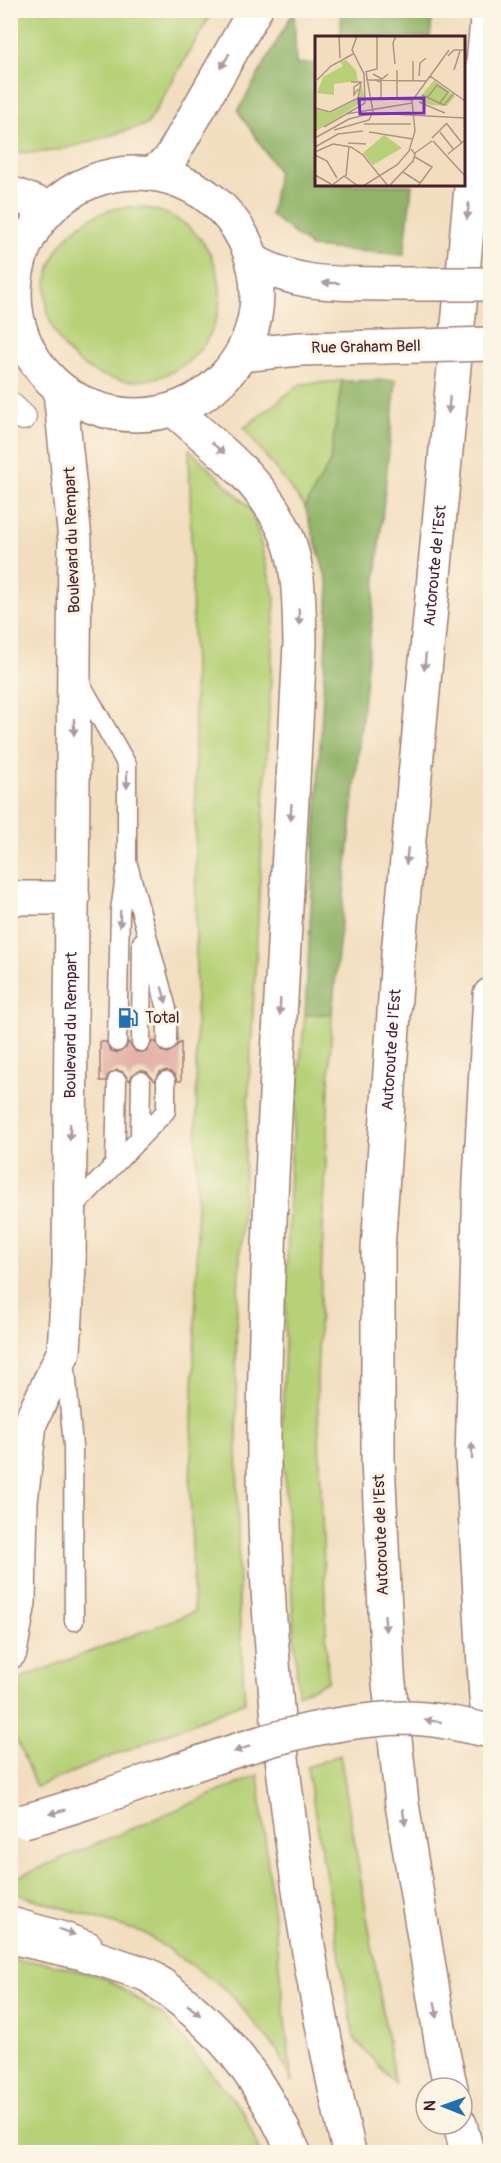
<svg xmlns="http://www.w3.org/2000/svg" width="501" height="2163" viewBox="0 0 501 2163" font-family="Pangolin,sans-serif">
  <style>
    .green { fill: #b6d177; stroke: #807851; stroke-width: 1.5 }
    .forest { fill: #90b368; stroke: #6d694a; stroke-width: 1.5 }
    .building { fill: #e1aba1 }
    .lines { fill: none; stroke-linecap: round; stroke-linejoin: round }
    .service-casing { stroke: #9e7e75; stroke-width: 21 }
    .pedestrian-casing { stroke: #9e7e75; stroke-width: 28 }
    .minor-casing { stroke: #9e7e75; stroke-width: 36 }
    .secondary-casing { stroke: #9e7e75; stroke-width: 36 }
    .motorway-casing { stroke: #9e7e75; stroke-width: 36 }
    .service { stroke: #fff; stroke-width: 18 }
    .pedestrian { stroke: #fff; stroke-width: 26 }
    .minor { stroke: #fff; stroke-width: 33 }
    .secondary { stroke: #fff; stroke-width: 33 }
    .motorway { stroke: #fff; stroke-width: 33 }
    .secondary-bridge-casing { stroke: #9e7e75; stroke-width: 36; stroke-linecap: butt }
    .motorway-bridge-casing { stroke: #9e7e75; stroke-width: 36; stroke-linecap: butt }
    .secondary-bridge { stroke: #fff; stroke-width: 33 }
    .motorway-bridge { stroke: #fff; stroke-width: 33 }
    .oneway { fill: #ae9aa0 }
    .labels { text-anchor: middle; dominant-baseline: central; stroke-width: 6; stroke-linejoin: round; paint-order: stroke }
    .street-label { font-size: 16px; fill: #4a1f2b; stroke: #fcf5e5 }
    .poi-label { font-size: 16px; fill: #4a1f2b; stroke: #fcf5e5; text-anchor: start }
    .inset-road { fill: none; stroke: #af9284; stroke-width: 1.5 }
    .view { fill: #7b2cbf; fill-opacity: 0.15; stroke: #7b2cbf; stroke-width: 3 }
    .inset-edge { fill: none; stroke: #4a1f2b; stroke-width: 3 }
  </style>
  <rect width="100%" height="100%" fill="#fcf5e5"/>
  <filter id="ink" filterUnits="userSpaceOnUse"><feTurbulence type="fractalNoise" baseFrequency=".0167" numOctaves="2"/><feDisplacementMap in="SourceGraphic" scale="12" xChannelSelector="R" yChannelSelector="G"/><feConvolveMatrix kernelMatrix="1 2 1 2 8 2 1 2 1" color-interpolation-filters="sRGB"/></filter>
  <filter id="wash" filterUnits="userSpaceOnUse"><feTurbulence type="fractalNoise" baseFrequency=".008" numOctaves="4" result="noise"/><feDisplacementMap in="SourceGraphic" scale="24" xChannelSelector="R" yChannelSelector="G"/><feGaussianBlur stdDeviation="1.35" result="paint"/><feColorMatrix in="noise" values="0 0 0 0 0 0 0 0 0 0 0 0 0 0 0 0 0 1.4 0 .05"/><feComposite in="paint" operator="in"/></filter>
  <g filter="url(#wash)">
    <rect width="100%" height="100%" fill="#f2debf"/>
    <!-- green -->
    <path class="green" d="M 10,11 L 11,10 L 213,11 L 147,125 C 102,135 57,159 11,151 Z
      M46 294a87 87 0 1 1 174 0a87 87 0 1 1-174 0Z
      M 342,381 L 330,462 L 305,507 L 244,428 L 300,384 Z
      M 189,449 L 252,510 L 275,599 L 236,1331 L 239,1609 L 245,1702 L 36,1787 L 14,1734 L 21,1678 L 194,1612 L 190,1489 L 197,1262 L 195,722 Z
      M 332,1013 L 317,1379 L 328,1682 L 298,1694 L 282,1432 L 290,1168 L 305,1015 Z
      M 340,1755 L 395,2084 L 354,2038 L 307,1767 Z
      M 258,1775 L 292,2083 L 279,2053 L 228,1991 L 144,1933 L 11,1892 L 11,1880 Z
      M 10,1960 L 43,1962 L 103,1977 L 164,2016 L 244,2113 L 260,2152 L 11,2152 Z"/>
    <!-- forest -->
    <path class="forest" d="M 294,11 L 296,64 L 316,63 L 316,184 L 412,185 L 404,255 L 311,247 L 271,215 L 278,171 L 238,111 Z
      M 341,11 L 433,11 L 430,37 L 341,37 Z
      M 396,380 L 332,1013 L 305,1015 L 329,587 L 305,507 L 330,462 L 342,381 Z"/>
    <g id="blocks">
      <!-- building -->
      <path class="building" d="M 100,1042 L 106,1042 L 111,1051 L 117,1053 L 126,1048 L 128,1042 L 136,1052 L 146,1052 L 152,1042 L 156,1042 L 161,1051 L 168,1053 L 181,1042 L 181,1081 L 177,1081 L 175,1075 L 167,1070 L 160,1072 L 155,1081 L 147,1072 L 141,1070 L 132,1075 L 130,1081 L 123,1072 L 117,1070 L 108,1075 L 106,1081 L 100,1081 Z"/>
    </g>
  </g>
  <g filter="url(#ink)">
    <use href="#blocks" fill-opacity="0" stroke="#9e7e75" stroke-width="1.5"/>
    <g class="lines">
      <!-- service casing -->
      <g class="service-casing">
        <path id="service" d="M 78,679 L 127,765 L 127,861 L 167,1009 L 167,1042
          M 117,1042 L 120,911 L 126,869
          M 141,1042 L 142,942
          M 140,1138 L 141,1081
          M 115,1164 L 117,1081
          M 69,1212 L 166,1111 L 166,1081
          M 65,1359 L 73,1446 L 74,1621
          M 10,1916 L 66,1932 L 92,1942"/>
      </g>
      <!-- pedestrian casing -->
      <g class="pedestrian-casing">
        <path id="pedestrian" d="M 10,405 L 23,417"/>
      </g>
      <!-- minor casing -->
      <g class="minor-casing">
        <g id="minor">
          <path d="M 10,898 L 73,898"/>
          <path id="s1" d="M 10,1652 L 19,1602 L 21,1501 L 30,1423 L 64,1351 L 69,1265 L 75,540 L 60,391"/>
        </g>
      </g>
      <!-- secondary casing -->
      <g class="secondary-casing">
        <path id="secondary" d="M15 294a121 121 0 1 1 242 0a121 121 0 1 1-242 0Z
          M 10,193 L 50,208
          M 253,261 C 300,287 337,283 389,284
          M 241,355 L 299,349 L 383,347
          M 10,1937 L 82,1953 L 148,1975"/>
      </g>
      <!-- motorway casing -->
      <g class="motorway-casing">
        <g id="motorway">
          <path d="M 151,174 L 169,161 L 255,10"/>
          <path d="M 174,410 C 216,447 263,481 286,534 C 300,567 299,608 300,643 C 291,836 278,1028 270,1222 C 266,1331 261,1440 266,1549 C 275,1753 303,1954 349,2152"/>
          <path d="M 490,995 L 480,1181 L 472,1457 L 486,1698 L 490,1730"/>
          <path d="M 148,1975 C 222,2028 255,2069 294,2152"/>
          <path id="s2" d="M 451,2088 L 444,2058 L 402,1804 L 388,1674 L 378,1460 L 378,1249 L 398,954 L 488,10"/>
          <path d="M 460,2124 L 467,2152"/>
        </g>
      </g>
      <!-- service -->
      <use href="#service" class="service"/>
      <!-- pedestrian -->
      <use href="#pedestrian" class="pedestrian"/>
      <!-- minor -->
      <use href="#minor" class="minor"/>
      <!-- secondary -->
      <use href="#secondary" class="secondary"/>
      <!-- motorway -->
      <use href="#motorway" class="motorway"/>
      <!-- secondary-bridge casing -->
      <g class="secondary-bridge-casing">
        <path id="secondary-bridge" d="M 389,284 L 490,284
          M 383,347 L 490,344"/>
      </g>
      <!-- motorway-bridge casing -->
      <g class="motorway-bridge-casing">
        <path id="motorway-bridge" d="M 24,1821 C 151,1788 271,1721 405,1718 C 433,1718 463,1725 490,1731"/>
      </g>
      <!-- secondary-bridge -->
      <use href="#secondary-bridge" class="secondary-bridge"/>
      <!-- motorway-bridge -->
      <use href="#motorway-bridge" class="motorway-bridge"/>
    </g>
    <!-- one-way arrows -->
    <defs><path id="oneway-solid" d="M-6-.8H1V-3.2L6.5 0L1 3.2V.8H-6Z" transform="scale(1.5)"/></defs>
    <g class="oneway">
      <use href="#oneway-solid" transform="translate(225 61) rotate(120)"/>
      <use href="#oneway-solid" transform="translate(468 211) rotate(96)"/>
      <use href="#oneway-solid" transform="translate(331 283) rotate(-179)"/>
      <use href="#oneway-solid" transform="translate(449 405) rotate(95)"/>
      <use href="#oneway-solid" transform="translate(218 448) rotate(40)"/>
      <use href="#oneway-solid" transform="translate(299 617) rotate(88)"/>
      <use href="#oneway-solid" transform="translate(425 662) rotate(95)"/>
      <use href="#oneway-solid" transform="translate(74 727) rotate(90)"/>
      <use href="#oneway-solid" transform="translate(127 780) rotate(90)"/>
      <use href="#oneway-solid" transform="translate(291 812) rotate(93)"/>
      <use href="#oneway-solid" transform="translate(407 856) rotate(95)"/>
      <use href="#oneway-solid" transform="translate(120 919) rotate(92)"/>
      <use href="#oneway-solid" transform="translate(164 995) rotate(74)"/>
      <use href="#oneway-solid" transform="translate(280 1007) rotate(92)"/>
      <use href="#oneway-solid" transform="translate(70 1132) rotate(91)"/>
      <use href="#oneway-solid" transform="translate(472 1451) rotate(-90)"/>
      <use href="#oneway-solid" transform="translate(385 1623) rotate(86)"/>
      <use href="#oneway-solid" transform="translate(433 1721) rotate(-174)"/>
      <use href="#oneway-solid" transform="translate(242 1749) rotate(160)"/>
      <use href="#oneway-solid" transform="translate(57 1812) rotate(165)"/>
      <use href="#oneway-solid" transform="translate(404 1817) rotate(81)"/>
      <use href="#oneway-solid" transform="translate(67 1932) rotate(20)"/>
      <use href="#oneway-solid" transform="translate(194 2010) rotate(40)"/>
      <use href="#oneway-solid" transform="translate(436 2010) rotate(81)"/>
    </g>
  </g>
  <!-- icons -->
  <defs>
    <g id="fuel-bare" transform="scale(1.62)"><path d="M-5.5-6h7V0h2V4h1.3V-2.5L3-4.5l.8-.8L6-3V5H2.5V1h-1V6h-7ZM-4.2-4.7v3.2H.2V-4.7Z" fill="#1f6fb2" stroke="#fcf5e5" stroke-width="2.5" paint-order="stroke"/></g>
  </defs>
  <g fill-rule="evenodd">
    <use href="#fuel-bare" x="128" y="1018"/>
  </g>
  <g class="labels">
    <!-- street labels -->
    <g class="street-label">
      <text transform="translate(366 347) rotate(-1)">Rue Graham Bell</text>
      <text transform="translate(72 540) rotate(-92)">Boulevard du Rempart</text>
      <text stroke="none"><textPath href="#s2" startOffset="1530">Autoroute de l’Est</textPath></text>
      <text stroke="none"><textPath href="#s1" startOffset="636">Boulevard du Rempart</textPath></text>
      <text stroke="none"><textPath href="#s2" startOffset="1044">Autoroute de l’Est</textPath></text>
      <text transform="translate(381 1535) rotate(-92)">Autoroute de l’Est</text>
    </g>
    <!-- poi labels -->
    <g class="poi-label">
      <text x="145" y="1018">Total</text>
    </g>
  </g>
  <!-- overview -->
  <g transform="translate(315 36)">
    <rect width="150" height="150" fill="#f2debf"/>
    <path d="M 31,24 L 41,34 L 43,45 L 19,48 L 19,59 L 2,57 L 8,41 L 28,30 L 25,26 ZM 119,44 L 140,60 L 132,70 L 116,69 L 150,78 L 105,66 L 105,61 ZM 46,47 L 50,64 L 0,96 L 0,73 L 15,77 L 43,63 ZM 69,99 L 87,112 L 58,129 L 48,117 Z" fill="#b6d177"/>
    <path class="inset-road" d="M 24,0 L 25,22M 42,0 L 37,14 L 49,38 L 50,67M 133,20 L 139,14 L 150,14M 98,25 L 98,46M 80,28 L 78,7 L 81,0M 82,34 L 82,64M 139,34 L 145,15M 50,36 L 62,33 L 62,0M 51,36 L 55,59M 58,38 L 67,43 L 73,38M 104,40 L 105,27 L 111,22M 115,40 L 150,65M 2,44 L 16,30 L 38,18M 51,44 L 112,45M 66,44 L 60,44 L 66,46 L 66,63M 43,53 L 39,59 L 39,51 L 45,47M 107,59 L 129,69 L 139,57M 57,62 L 97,64M 112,62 L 122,49 L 133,56 L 124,68M 104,66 L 130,77M 0,72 L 15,76 L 43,62 L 46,46 L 36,46M 31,78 L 97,67M 49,88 L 96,88M 132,88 L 147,107M 9,91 L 50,67M 19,94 L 54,84 L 58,75 L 55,59M 54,96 L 98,103M 125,96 L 139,114M 0,102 L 34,83 L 58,77 L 150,82M 117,102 L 132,87M 118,105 L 150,140M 33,107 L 51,108M 0,111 L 23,98 L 48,95M 0,116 L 18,108 L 36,111 L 48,119 L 73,150M 100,117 L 117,105M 133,118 L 149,105M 0,119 L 12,125 L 22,142M 100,121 L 117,131 L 103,150M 88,136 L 105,147M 0,139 L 16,148M 31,140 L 34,110M 16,150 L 29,140 L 43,150M 48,150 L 82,129 L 94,115 L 100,95 L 97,65 L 134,14M 74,150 L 98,125 L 100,118 L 96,113"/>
    <path class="view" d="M 109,62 L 109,77 L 45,78 L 44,63 Z"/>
    <rect width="150" height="150" class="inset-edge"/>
  </g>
  <!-- margin -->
  <rect width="501" height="2163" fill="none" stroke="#fcf5e5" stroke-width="36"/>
  <!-- north arrow -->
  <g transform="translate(444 2106) rotate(271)"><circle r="28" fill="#fcf5e5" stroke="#b59f9b" stroke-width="1.5"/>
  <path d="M0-4.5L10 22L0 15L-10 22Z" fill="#1f6fb2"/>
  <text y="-9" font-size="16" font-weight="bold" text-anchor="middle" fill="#4a1f2b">N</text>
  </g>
</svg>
